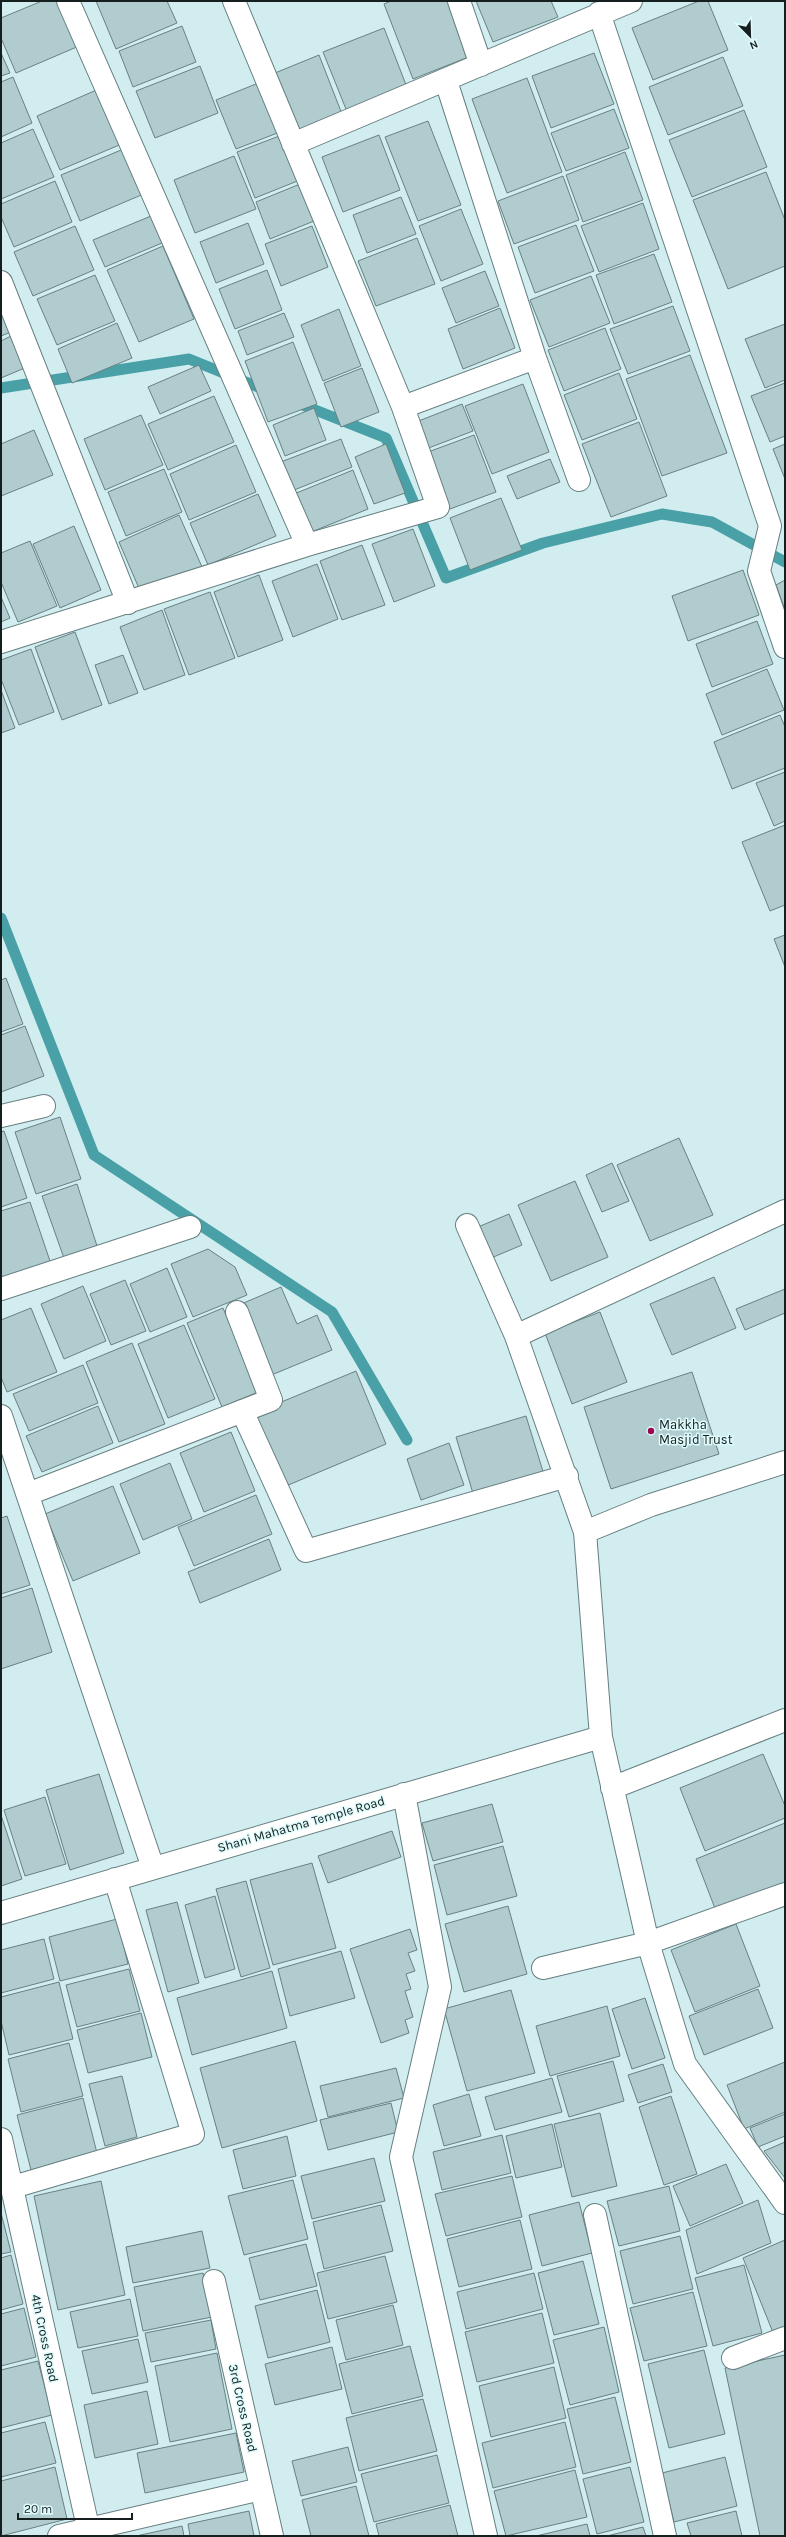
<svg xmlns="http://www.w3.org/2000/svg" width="786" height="2537" viewBox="0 0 786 2537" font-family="Karla,sans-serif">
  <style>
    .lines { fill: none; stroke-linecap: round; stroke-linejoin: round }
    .stream { stroke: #49a1a7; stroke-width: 11 }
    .building { fill: #b1ccce; stroke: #688183 }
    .minor-casing { stroke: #667f81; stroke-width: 24 }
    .minor { stroke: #fff; stroke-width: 22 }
    .poi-dot { fill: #9d044f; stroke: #dffbfc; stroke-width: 1.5 }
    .labels { text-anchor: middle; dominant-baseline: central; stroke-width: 3; stroke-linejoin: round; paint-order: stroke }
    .poi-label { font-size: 13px; fill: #151f20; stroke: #dffbfc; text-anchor: start }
    .street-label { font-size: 13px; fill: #151f20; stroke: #dffbfc }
  </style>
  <rect width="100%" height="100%" fill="#d2edef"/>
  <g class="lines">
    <!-- stream -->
    <path class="stream" d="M 1,388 L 189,359 L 268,391
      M 295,402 L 386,438 L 446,578 L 543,543 L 662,514 L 712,522 L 785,562
      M 1,918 L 94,1155 L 332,1312 L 407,1440"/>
  </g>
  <!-- building -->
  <path class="building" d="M 42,1 L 60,1 L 79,46 L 16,73 L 1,38 L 1,18 Z
    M 96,1 L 167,1 L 177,23 L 116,49 Z
    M 391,1 L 449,1 L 471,56 L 413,79 L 384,4 Z
    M 476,1 L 551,1 L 558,17 L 493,42 Z
    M 699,1 L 708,1 L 728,50 L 653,80 L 632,28 Z
    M 182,26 L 196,62 L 133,87 L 119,51 Z
    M 384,28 L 408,90 L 348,114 L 323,52 Z
    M 1,53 L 10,73 L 1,76 Z
    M 594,53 L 614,104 L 551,128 L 532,76 Z
    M 319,55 L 342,114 L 298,131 L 275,73 Z
    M 723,57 L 743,106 L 668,135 L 649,87 Z
    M 200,66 L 218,113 L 155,138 L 136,91 Z
    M 13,77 L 32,123 L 1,137 L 1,82 Z
    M 527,78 L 562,172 L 507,193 L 472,99 Z
    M 261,82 L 280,132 L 236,149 L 216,100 Z
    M 101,88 L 124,143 L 60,170 L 37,116 Z
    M 614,109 L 629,148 L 566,171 L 551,133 Z
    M 744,110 L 767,167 L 692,197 L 669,140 Z
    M 428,121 L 461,205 L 418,221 L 385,137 Z
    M 33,129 L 54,177 L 1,199 L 1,143 Z
    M 282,135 L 300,180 L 255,198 L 237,152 Z
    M 379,135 L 400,190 L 343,212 L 322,157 Z
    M 126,148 L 146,193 L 80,221 L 61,175 Z
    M 625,152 L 643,200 L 583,222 L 566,175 Z
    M 234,156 L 256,209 L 195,233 L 174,180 Z
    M 766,172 L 785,220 L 785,266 L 728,289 L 693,200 Z
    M 563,176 L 579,220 L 514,244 L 498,201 Z
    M 55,181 L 72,222 L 14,247 L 1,217 L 1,204 Z
    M 300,184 L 314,221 L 270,239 L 256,202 Z
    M 401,197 L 416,234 L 367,253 L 353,215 Z
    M 643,203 L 659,249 L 599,272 L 581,226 Z
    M 461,209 L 483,264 L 441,281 L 419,226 Z
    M 151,216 L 162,243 L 105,267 L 93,240 Z
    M 248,223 L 264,264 L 216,283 L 200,242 Z
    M 576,225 L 594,271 L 535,293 L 518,247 Z
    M 75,226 L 94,270 L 33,296 L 14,252 Z
    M 312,226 L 328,267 L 281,286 L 265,244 Z
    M 417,238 L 435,284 L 376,306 L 358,261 Z
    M 163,246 L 194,319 L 139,342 L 107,270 Z
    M 654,254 L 672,302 L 614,324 L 596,275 Z
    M 267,270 L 282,310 L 235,329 L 219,289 Z
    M 485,271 L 499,306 L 456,323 L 442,288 Z
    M 95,275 L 115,321 L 57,345 L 37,299 Z
    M 591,276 L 610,323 L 549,347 L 530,300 Z
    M 1,295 L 16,330 L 1,336 Z
    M 673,306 L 690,351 L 628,374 L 610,329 Z
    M 500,308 L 515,348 L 463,369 L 448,329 Z
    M 339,309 L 361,366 L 323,381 L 301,325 Z
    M 284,313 L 294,337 L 247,355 L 238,331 Z
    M 117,323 L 132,358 L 72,383 L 58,349 Z
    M 785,324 L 785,380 L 765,388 L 745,339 Z
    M 605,328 L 621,369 L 564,391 L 548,350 Z
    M 13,335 L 27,367 L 1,378 L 1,341 Z
    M 293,342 L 317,404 L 268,422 L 245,361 Z
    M 690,355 L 727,453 L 662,476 L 626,379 Z
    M 199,365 L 211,391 L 160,414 L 148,387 Z
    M 362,368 L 379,412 L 341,427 L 324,383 Z
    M 619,373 L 637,419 L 582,440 L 564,395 Z
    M 785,383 L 785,436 L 770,442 L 751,396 Z
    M 523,384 L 549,452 L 492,474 L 465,406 Z
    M 214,396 L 234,442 L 168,470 L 148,424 Z
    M 462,404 L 473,431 L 426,449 L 416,422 Z
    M 314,408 L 326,440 L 285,456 L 273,425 Z
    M 141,415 L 163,465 L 105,490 L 84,439 Z
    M 639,422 L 667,496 L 611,517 L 582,444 Z
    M 34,430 L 53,475 L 1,496 L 1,444 Z
    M 474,435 L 496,492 L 450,509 L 428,452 Z
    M 341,439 L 352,467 L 289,492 L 278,463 Z
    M 386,444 L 405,493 L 374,504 L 355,457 Z
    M 785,444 L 785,479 L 773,449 Z
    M 236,445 L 256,492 L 189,520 L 170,474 Z
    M 550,459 L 560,482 L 517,499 L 507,476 Z
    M 164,469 L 182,512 L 126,536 L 108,492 Z
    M 353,470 L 368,509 L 309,533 L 294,494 Z
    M 258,494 L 276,536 L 208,565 L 190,523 Z
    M 501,498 L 522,550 L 470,570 L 450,518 Z
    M 179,515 L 202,567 L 141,593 L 119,542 Z
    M 74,526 L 101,590 L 60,608 L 33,544 Z
    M 413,529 L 435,586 L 394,602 L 372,544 Z
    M 30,541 L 57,606 L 18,622 L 1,582 L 1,553 Z
    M 362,545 L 385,605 L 342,620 L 320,561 Z
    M 317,564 L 338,619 L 293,637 L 272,581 Z
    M 743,570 L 759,615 L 688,641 L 672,596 Z
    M 259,575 L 283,640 L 238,657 L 214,592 Z
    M 785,580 L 785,610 L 776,585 Z
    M 210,592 L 235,658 L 189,675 L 164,609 Z
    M 1,597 L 10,618 L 1,622 Z
    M 162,610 L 185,675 L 144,690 L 120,627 Z
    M 757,621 L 773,664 L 712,687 L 696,644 Z
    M 75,632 L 102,705 L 62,720 L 35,647 Z
    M 31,649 L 54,712 L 19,725 L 1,679 L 1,660 Z
    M 123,655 L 138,693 L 109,704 L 95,665 Z
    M 767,669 L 784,710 L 722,735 L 706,694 Z
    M 1,690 L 15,728 L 1,733 Z
    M 780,715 L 785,727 L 785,768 L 732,789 L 714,742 Z
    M 785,772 L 785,821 L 774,826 L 756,783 Z
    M 785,825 L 785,905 L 770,911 L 742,842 Z
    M 785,935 L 785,967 L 774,939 Z
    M 6,978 L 23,1024 L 1,1032 L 1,980 Z
    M 25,1026 L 44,1076 L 1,1092 L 1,1035 Z
    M 60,1117 L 81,1179 L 36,1194 L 15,1132 Z
    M 4,1131 L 27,1198 L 1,1207 L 1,1132 Z
    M 679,1138 L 713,1215 L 650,1241 L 617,1165 Z
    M 612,1163 L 629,1201 L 602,1212 L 586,1175 Z
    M 575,1181 L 608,1257 L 551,1281 L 518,1205 Z
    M 77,1184 L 98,1249 L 65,1261 L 42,1196 Z
    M 30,1202 L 52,1267 L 4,1283 L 1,1273 L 1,1211 Z
    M 509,1214 L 522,1245 L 491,1258 L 478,1227 Z
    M 208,1249 L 235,1267 L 247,1295 L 193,1317 L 171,1264 Z
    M 167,1268 L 187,1317 L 150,1332 L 130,1284 Z
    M 714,1277 L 736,1328 L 672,1355 L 650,1304 Z
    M 125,1280 L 146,1331 L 111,1345 L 90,1294 Z
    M 83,1286 L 106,1341 L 64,1359 L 41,1304 Z
    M 281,1287 L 297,1324 L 317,1315 L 332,1350 L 269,1376 L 239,1305 Z
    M 785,1289 L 785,1313 L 745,1330 L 736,1309 Z
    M 31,1308 L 57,1372 L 7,1392 L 1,1377 L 1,1320 Z
    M 223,1308 L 258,1392 L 222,1407 L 187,1323 Z
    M 600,1312 L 627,1382 L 572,1404 L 545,1333 Z
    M 184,1325 L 215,1399 L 168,1418 L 138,1344 Z
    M 132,1343 L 165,1424 L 119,1442 L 86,1362 Z
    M 83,1365 L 98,1403 L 29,1431 L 13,1394 Z
    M 356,1371 L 386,1444 L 286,1486 L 255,1413 Z
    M 692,1372 L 719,1454 L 611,1489 L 584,1407 Z
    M 98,1406 L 113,1443 L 42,1472 L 26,1436 Z
    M 526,1416 L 545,1478 L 475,1500 L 456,1437 Z
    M 231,1432 L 255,1491 L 204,1512 L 180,1453 Z
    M 449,1443 L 464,1485 L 421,1500 L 407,1459 Z
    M 170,1463 L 192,1519 L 143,1540 L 120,1484 Z
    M 113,1486 L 140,1553 L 73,1581 L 45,1514 Z
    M 256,1495 L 272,1534 L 194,1566 L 178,1527 Z
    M 7,1516 L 30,1585 L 1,1594 L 1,1518 Z
    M 269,1539 L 281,1570 L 200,1603 L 188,1572 Z
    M 32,1588 L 52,1652 L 1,1669 L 1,1598 Z
    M 763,1754 L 785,1806 L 785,1818 L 705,1851 L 680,1788 Z
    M 99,1774 L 124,1853 L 70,1870 L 46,1790 Z
    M 45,1797 L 66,1864 L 25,1876 L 4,1810 Z
    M 492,1804 L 503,1842 L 433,1861 L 422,1823 Z
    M 1,1815 L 22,1879 L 1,1886 Z
    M 785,1823 L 785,1883 L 716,1911 L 696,1859 Z
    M 392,1831 L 401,1857 L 328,1883 L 318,1856 Z
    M 503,1846 L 517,1896 L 447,1915 L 434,1865 Z
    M 312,1863 L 336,1948 L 273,1965 L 250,1880 Z
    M 246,1881 L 270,1968 L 241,1977 L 216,1889 Z
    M 215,1896 L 235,1969 L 205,1978 L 185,1905 Z
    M 177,1902 L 199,1983 L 168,1992 L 146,1910 Z
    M 508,1906 L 527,1974 L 464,1992 L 445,1924 Z
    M 117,1919 L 128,1964 L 60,1981 L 49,1937 Z
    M 736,1924 L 760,1986 L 695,2012 L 671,1950 Z
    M 410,1929 L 417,1950 L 408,1953 L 415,1971 L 406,1974 L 411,1989 L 405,1991 L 413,2017 L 405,2020 L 409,2033 L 381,2043 L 350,1949 Z
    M 44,1939 L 54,1979 L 1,1993 L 1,1950 Z
    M 341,1951 L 355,1998 L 290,2016 L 278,1969 Z
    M 129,1969 L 140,2011 L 77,2027 L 66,1985 Z
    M 272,1971 L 287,2028 L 192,2055 L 177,1998 Z
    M 59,1982 L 73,2039 L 9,2055 L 1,2021 L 1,1997 Z
    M 758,1989 L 773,2028 L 704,2055 L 689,2016 Z
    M 511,1990 L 535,2073 L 467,2091 L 444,2009 Z
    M 645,1998 L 665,2058 L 632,2069 L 612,2009 Z
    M 607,2006 L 620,2056 L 550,2076 L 536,2026 Z
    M 141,2013 L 152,2057 L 88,2073 L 77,2030 Z
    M 295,2041 L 317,2121 L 222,2148 L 200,2068 Z
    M 69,2043 L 83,2096 L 21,2112 L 8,2059 Z
    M 613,2061 L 624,2101 L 569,2117 L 557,2076 Z
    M 785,2062 L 785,2112 L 744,2129 L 727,2085 Z
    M 663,2064 L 672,2092 L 638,2103 L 628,2075 Z
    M 396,2068 L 404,2098 L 328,2117 L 320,2086 Z
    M 122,2076 L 137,2137 L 105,2146 L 89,2084 Z
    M 552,2078 L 562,2112 L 495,2130 L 485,2097 Z
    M 469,2094 L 481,2136 L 444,2146 L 433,2105 Z
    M 671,2096 L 697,2174 L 664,2185 L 639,2107 Z
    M 83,2098 L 97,2153 L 31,2170 L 17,2115 Z
    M 391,2103 L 398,2132 L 328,2150 L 320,2120 Z
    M 600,2113 L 617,2186 L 572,2197 L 554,2124 Z
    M 785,2114 L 785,2136 L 758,2147 L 750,2128 Z
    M 552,2124 L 562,2167 L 516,2178 L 506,2136 Z
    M 502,2135 L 511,2173 L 442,2190 L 433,2152 Z
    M 287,2136 L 296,2176 L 243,2189 L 233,2150 Z
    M 785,2142 L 785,2178 L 764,2151 Z
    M 374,2158 L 385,2201 L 312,2219 L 301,2176 Z
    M 726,2164 L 743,2203 L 690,2226 L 673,2186 Z
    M 512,2176 L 522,2217 L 446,2236 L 435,2194 Z
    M 293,2180 L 308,2239 L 244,2255 L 228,2196 Z
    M 101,2181 L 125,2295 L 58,2310 L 34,2196 Z
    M 669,2186 L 680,2231 L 619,2246 L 607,2201 Z
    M 758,2200 L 771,2243 L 697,2274 L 686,2230 Z
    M 579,2202 L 592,2253 L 542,2266 L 529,2215 Z
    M 381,2205 L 393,2251 L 324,2269 L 313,2222 Z
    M 1,2213 L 11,2252 L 1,2254 Z
    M 520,2220 L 532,2269 L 459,2287 L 447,2239 Z
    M 202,2231 L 210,2268 L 133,2283 L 126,2247 Z
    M 680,2236 L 693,2289 L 633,2304 L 620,2251 Z
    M 785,2240 L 785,2331 L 774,2335 L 743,2258 Z
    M 306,2244 L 317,2286 L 260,2300 L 249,2258 Z
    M 11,2255 L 23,2304 L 1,2310 L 1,2258 Z
    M 385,2256 L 397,2302 L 328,2319 L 317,2273 Z
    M 583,2261 L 599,2324 L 554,2335 L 538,2273 Z
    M 744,2265 L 762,2333 L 713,2346 L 695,2278 Z
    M 203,2273 L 212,2317 L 143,2331 L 134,2287 Z
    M 534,2273 L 543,2309 L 466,2329 L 457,2292 Z
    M 317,2290 L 330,2342 L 268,2358 L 255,2306 Z
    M 693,2292 L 707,2346 L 644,2361 L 630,2308 Z
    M 130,2299 L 138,2336 L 78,2348 L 70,2312 Z
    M 393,2305 L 403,2345 L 346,2360 L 336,2320 Z
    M 24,2308 L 36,2357 L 1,2366 L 1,2314 Z
    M 542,2313 L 554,2363 L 477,2382 L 465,2332 Z
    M 211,2320 L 216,2349 L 151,2362 L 145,2333 Z
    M 604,2327 L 619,2392 L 570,2405 L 553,2340 Z
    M 138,2339 L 148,2382 L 92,2394 L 82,2351 Z
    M 410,2346 L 423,2396 L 352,2414 L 339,2364 Z
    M 332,2347 L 342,2389 L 275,2405 L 265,2364 Z
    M 704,2350 L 725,2434 L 669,2448 L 648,2364 Z
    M 217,2353 L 232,2429 L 170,2442 L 155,2366 Z
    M 785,2355 L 785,2536 L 760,2536 L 725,2368 Z
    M 38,2361 L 52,2415 L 1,2428 L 1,2370 Z
    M 554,2367 L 566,2418 L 491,2437 L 479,2386 Z
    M 147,2391 L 158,2444 L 95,2458 L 84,2405 Z
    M 615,2397 L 631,2462 L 583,2474 L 567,2409 Z
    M 423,2399 L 437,2451 L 359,2471 L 346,2418 Z
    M 45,2422 L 56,2463 L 1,2477 L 1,2433 Z
    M 565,2422 L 576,2467 L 493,2488 L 482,2443 Z
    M 236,2433 L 244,2472 L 145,2493 L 137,2453 Z
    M 348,2447 L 357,2482 L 301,2496 L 292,2461 Z
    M 437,2455 L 449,2503 L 374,2522 L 361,2474 Z
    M 725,2457 L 737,2506 L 674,2522 L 662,2473 Z
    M 55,2467 L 67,2519 L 1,2536 L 1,2481 Z
    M 630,2467 L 644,2522 L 597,2534 L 583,2479 Z
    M 575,2470 L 587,2517 L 506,2536 L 494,2491 Z
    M 356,2486 L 369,2536 L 311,2536 L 302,2500 Z
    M 450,2505 L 458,2536 L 379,2536 L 376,2524 Z
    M 249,2511 L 254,2536 L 190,2536 L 188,2524 Z
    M 736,2511 L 742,2536 L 691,2536 L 687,2523 Z
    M 587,2524 L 590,2536 L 536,2536 Z
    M 182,2526 L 184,2536 L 136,2536 Z
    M 643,2527 L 646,2536 L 607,2536 Z"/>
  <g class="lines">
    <!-- minor casing -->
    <g class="minor-casing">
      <path id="minor" d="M 68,1 L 307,545
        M 459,1 L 481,65
        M 599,13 L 770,526 L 759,571 L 785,647
        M 446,81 L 535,358 L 579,480
        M 293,144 L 631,1
        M 1,282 L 128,603
        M 403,407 L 535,358
        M 1,642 L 307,545 L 438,507 L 403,407 L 234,1
        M 1,1116 L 44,1106
        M 467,1225 L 516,1336 L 585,1532
        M 1,1289 L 190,1227
        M 516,1336 L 785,1211
        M 242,1411 L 306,1551 L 567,1476
        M 1,1416 L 153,1868
        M 785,1462 L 651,1505 L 585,1532 L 601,1737 L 648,1943 L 785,1894
        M 28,1494 L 271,1400 L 237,1312
        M 612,1788 L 785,1720
        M 404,1794 L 440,1987 L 401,2157 L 486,2536
        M 1,1913 L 601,1737
        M 543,1968 L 648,1943 L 685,2064 L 785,2203
        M 1,2139 L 90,2536
        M 13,2187 L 193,2134 L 115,1879
        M 595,2215 L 665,2536
        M 214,2281 L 272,2536
        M 733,2358 L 785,2338
        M 59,2536 L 261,2489"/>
    </g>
    <!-- minor -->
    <use href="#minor" class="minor"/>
  </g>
  <!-- markers -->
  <circle class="poi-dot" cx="651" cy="1431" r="4"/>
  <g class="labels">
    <!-- poi labels -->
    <g class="poi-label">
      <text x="659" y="1424">Makkha<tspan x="659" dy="15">Masjid Trust</tspan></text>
    </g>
    <!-- street labels -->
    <g class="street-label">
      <text transform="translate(301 1824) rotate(-16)">Shani Mahatma Temple Road</text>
      <text transform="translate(45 2338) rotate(78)">4th Cross Road</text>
      <text transform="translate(243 2408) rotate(77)">3rd Cross Road</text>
    </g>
  </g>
  <!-- border -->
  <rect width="786" height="2537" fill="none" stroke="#151f20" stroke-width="4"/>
  <!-- north arrow -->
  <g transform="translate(750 36) rotate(157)" stroke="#dffbfc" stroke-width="3" paint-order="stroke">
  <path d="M0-3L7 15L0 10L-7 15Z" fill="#151f20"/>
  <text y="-6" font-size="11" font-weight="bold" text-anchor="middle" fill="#151f20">N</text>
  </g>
  <!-- scale -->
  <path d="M18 2513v6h114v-6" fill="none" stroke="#151f20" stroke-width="2"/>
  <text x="24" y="2513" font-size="12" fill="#151f20" stroke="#dffbfc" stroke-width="3" paint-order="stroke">20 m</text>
</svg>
